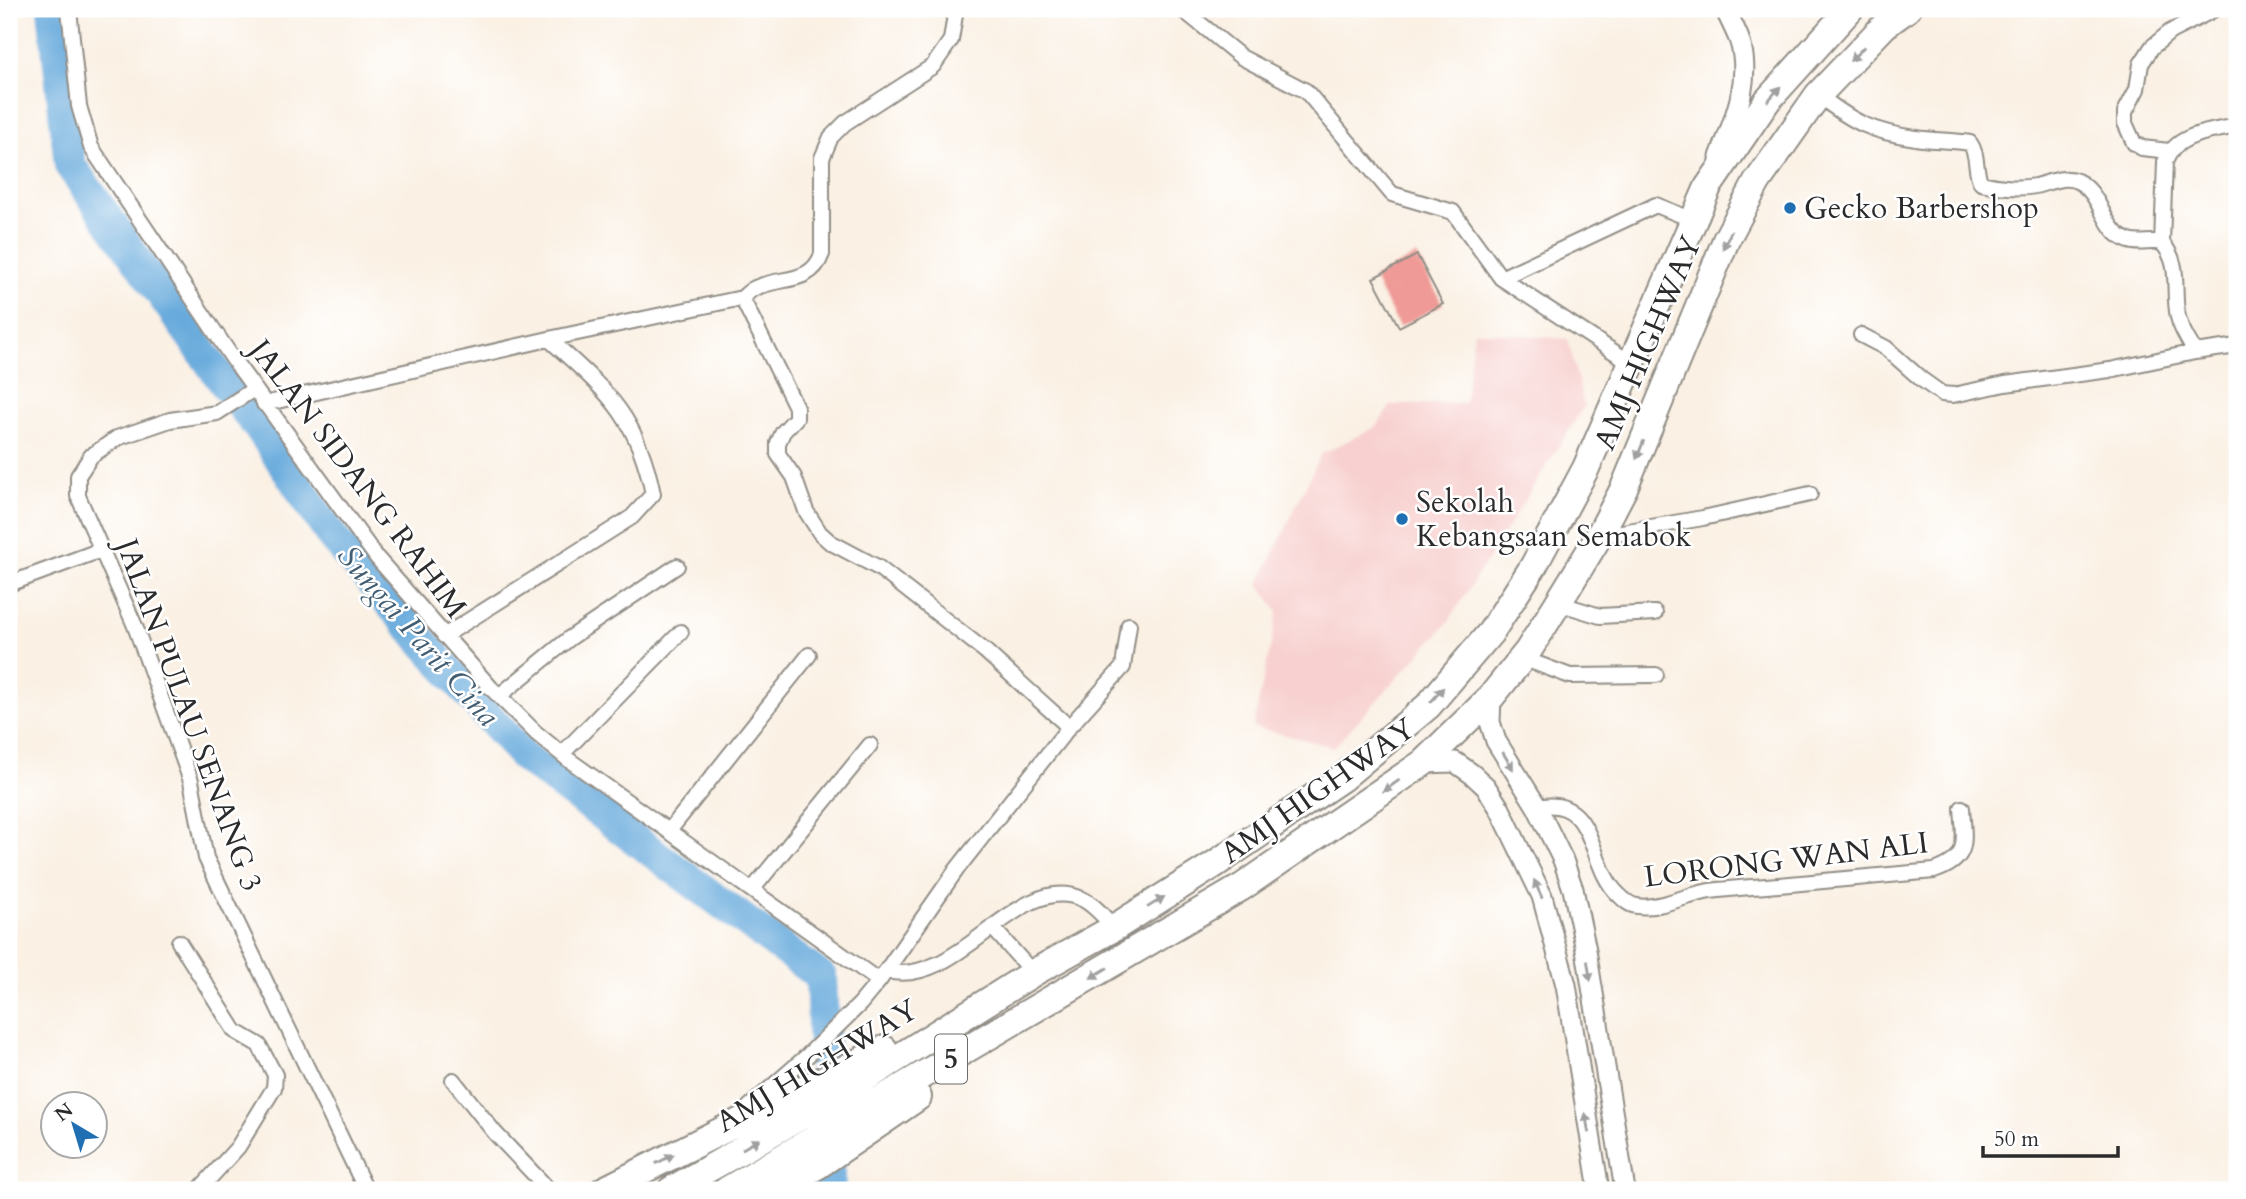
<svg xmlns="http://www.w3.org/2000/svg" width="2246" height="1199" viewBox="0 0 2246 1199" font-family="Cardo,serif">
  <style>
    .built { fill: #f7d0cf }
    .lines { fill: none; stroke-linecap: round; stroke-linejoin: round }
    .river { stroke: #68aadc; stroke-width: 32 }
    .building { fill: #ef9a96 }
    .street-casing { stroke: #928e87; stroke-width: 18 }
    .secondary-casing { stroke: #928e87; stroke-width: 23 }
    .highway-casing { stroke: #928e87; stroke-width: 30 }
    .street { stroke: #fff; stroke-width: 14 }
    .secondary { stroke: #fff; stroke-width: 19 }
    .highway { stroke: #fff; stroke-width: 26 }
    .oneway { fill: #a0a0a0 }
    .poi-dot { fill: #1f6fb2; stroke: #fff; stroke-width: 2.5 }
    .labels { text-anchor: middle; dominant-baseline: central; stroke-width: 5; stroke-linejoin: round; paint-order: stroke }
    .shield { fill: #fff; stroke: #6b6b6b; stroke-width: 2 }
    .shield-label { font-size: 28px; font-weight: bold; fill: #2b2b2b }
    .poi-label { font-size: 30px; fill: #2b2b2b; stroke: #fff; text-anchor: start }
    .street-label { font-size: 30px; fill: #2b2b2b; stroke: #fff }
    .water-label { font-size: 32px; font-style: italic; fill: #435e72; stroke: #fff }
  </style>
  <rect width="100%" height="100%" fill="#fff"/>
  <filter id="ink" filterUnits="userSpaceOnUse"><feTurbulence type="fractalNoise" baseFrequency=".0143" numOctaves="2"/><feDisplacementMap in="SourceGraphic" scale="14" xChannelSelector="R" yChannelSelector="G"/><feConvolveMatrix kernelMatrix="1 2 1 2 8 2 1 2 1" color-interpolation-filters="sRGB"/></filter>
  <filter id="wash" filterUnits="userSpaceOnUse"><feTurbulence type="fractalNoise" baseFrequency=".00686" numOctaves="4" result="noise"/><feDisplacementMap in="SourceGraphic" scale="28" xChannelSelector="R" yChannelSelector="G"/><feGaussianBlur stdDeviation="1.57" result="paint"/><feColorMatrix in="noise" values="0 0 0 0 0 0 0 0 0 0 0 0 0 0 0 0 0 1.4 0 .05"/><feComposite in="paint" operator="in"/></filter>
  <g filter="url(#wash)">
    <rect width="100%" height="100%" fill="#faf0e3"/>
    <!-- built -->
    <path class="built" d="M 1474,331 L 1568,339 L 1584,406 L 1447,624 L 1334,747 L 1253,727 L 1278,612 L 1259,584 L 1321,454 L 1376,427 L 1391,405 L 1465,403 Z"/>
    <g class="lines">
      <!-- river -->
      <path class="river" d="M 53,9 L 70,165 L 228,388 L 263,433 L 333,538 L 524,757 L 821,977 L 830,1190"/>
    </g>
    <g id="blocks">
      <!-- building -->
      <path class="building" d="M 1417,255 L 1443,304 L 1399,327 L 1373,278 Z"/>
    </g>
  </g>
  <g filter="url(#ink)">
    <use href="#blocks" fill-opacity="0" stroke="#928e87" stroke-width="2"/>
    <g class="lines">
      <!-- street casing -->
      <g class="street-casing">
        <path id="street" d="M 69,9 L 79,106 L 91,147 L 233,359 L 377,558 L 491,688 L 536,733 L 569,760 L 879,981
          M 1182,9 L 1241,57 L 1306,91 L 1392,194 L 1453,212 L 1501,278 L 1631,363
          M 1818,95 C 1853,122 1871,132 1916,138 C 1934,141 1952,140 1970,143 C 1979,156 1974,170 1981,183 C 1997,187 2019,189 2035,186 C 2049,183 2063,175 2077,181 C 2103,193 2102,232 2129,241 C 2140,245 2151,240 2162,243 C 2182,264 2172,291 2178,317 C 2181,330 2188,340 2195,352 L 2237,346
          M 2169,151 L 2142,148 L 2134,143 L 2125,123 L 2125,112 L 2137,89 L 2141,64 L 2152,47 L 2170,32 L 2215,9
          M 2162,243 L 2165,162 C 2176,133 2210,132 2237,126
          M 1501,278 L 1656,205 L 1693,220
          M 742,298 L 796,407 L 796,418 L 783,432 L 778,443 L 778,454 L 794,477 L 806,511 L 820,533 L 830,542 L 879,568 L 985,651 L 1069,727
          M 1861,335 L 1886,348 L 1921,379 L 1942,394 L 1953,395 L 2005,384 L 2110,370 L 2195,352
          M 254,389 L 217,413 L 170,420 L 117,438 L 91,456 L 78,476 L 78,496 L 135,626 L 191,781 L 206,858 L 366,1190
          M 264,404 L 549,339 L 742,298 C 746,295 750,290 755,288 C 781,276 811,285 822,254 L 822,158 L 831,137 L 845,123 L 933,66 L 951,40 L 956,9
          M 1599,536 L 1703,518 L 1810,494
          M 9,584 L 101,550
          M 1558,603 L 1600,616 L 1655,613
          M 444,636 L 632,517 L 653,494 C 637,414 606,391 549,339
          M 1522,658 L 1570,676 L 1656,675
          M 499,696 L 570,638 L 677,566
          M 562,754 L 681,632
          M 1537,807 C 1598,794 1587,867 1619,895 C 1624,900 1629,905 1637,906 C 1657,910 1689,894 1710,891 C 1733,888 1756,887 1779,885 C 1831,880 1883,876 1934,871 C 1971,859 1964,840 1962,808
          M 669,831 L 809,655
          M 752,890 L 870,745
          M 992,927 L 1033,973
          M 179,942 L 235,1031 L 259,1045 L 275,1075 L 274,1088 L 238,1147 L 199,1190
          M 887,971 C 959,989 1018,870 1082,899 C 1095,905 1105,918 1114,928
          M 453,1080 L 495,1133 L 549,1190
          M 749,1107 L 807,1056 L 860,1004 L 879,981 L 957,869 L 1069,727 L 1123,667 L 1129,625"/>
      </g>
      <!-- secondary casing -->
      <g class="secondary-casing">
        <path id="secondary" d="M 1720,157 C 1734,120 1753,79 1739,39 C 1735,29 1730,19 1725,9
          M 1491,697 L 1490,722 L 1496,741 L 1537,807 L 1563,860 L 1573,889 L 1586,950 L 1625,1190
          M 1423,763 L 1455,762 L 1472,774 L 1486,787 L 1500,809 L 1542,896 L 1566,985 L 1599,1190"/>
      </g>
      <!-- highway casing -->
      <g class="highway-casing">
        <path id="highway" d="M 604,1190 L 884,1049
          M 671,1190 L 842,1093 L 1033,973 L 1114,928 L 1215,864 L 1342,778 L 1428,706 L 1491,632 L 1533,567 L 1586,468 L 1708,187 L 1767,101 L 1850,9
          M 727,1190 L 1242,887 L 1423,763 L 1491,697 L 1528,651 L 1558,603 L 1599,536 L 1624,488 L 1726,240 L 1757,182 L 1818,95 L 1885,25 L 1907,9
          M 774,1190 L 817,1166 L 918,1097"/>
      </g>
      <!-- street -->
      <use href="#street" class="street"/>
      <!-- secondary -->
      <use href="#secondary" class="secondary"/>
      <!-- highway -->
      <use href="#highway" class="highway"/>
    </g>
    <!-- one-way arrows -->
    <defs><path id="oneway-solid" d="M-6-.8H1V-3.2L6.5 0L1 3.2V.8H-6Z" transform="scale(1.75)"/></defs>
    <g class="oneway">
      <use href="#oneway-solid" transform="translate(1857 54) rotate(134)"/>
      <use href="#oneway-solid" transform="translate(1774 94) rotate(-49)"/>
      <use href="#oneway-solid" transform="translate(1727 240) rotate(116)"/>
      <use href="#oneway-solid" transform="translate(1640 450) rotate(112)"/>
      <use href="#oneway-solid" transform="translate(1437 695) rotate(-49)"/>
      <use href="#oneway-solid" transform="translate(1508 761) rotate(59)"/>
      <use href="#oneway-solid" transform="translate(1391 786) rotate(145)"/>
      <use href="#oneway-solid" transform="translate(1538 889) rotate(-114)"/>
      <use href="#oneway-solid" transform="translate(1156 902) rotate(-32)"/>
      <use href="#oneway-solid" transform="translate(1589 971) rotate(81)"/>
      <use href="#oneway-solid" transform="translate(1099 973) rotate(149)"/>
      <use href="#oneway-solid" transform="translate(1587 1123) rotate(-99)"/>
      <use href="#oneway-solid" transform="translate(751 1144) rotate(-30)"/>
      <use href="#oneway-solid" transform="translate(665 1159) rotate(-27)"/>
    </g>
  </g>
  <!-- markers -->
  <g class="poi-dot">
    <circle cx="1790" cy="208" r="7"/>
    <circle cx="1402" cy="519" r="7"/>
  </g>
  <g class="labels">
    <!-- shield labels -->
    <rect class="shield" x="935" y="1034.5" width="32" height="49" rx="5"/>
    <g class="shield-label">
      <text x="951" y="1059">5</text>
    </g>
    <!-- poi labels -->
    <g class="poi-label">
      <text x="1804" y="208">Gecko Barbershop</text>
      <text x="1416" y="502">Sekolah<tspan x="1416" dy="34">Kebangsaan Semabok</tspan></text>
    </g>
    <!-- street labels -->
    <g class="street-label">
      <text transform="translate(1648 343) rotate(-67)">AMJ HIGHWAY</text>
      <text transform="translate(358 479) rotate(53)">JALAN SIDANG RAHIM</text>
      <text transform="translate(189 715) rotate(70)">JALAN PULAU SENANG 3</text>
      <text transform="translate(1318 791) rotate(-35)">AMJ HIGHWAY</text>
      <text transform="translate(1786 860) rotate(-7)">LORONG WAN ALI</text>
      <text transform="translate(817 1066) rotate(-31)">AMJ HIGHWAY</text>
    </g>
    <!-- water labels -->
    <g class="water-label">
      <text transform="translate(418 636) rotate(49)">Sungai Parit Cina</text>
    </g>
  </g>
  <!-- margin -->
  <rect width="2246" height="1199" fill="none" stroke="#fff" stroke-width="35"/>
  <!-- north arrow -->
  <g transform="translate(74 1125) rotate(322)"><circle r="33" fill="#ffffff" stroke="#aaaaaa" stroke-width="2"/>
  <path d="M0-5L12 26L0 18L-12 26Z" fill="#1f6fb2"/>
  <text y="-10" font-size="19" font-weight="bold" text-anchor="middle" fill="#2b2b2b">N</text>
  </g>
  <!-- scale -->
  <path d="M1983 1146v10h135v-10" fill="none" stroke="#2b2b2b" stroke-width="3.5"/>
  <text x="1994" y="1146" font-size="21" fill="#2b2b2b" stroke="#ffffff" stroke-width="5" paint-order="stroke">50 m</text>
</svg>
